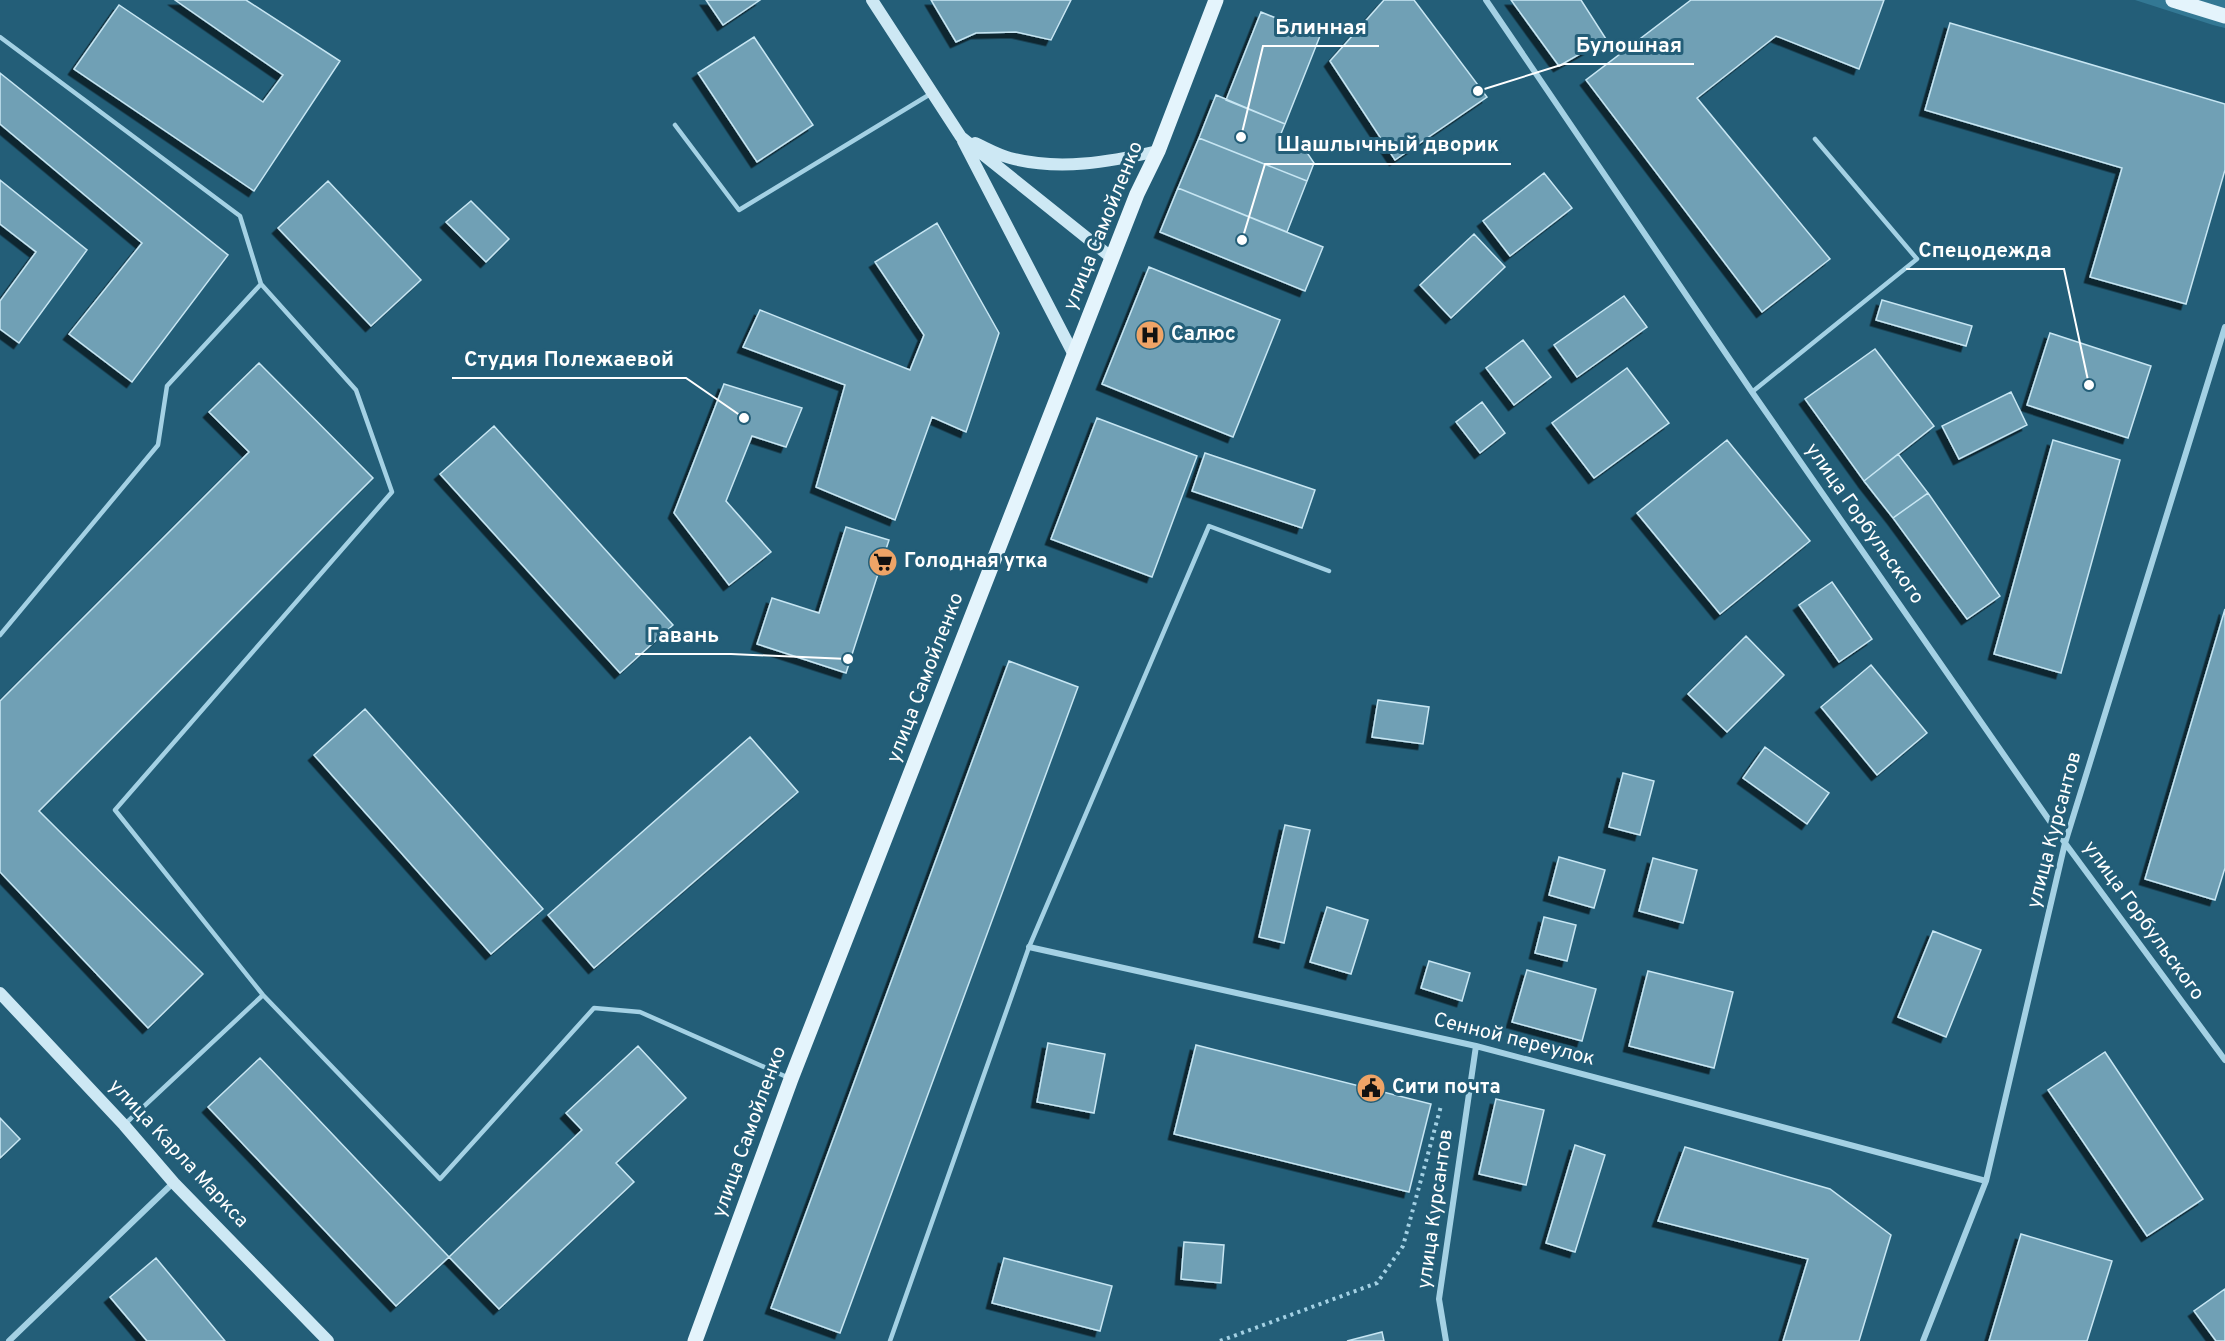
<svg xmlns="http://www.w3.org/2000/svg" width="2225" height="1341" viewBox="0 0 2225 1341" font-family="Overpass,sans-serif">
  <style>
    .green { fill: #337894 }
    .building { fill: #70a0b5; stroke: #c7e6f3; stroke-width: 1.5; filter: url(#shadow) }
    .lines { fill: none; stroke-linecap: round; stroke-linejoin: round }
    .path { stroke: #a4d1e4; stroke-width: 4; stroke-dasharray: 3 4.5; stroke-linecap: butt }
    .lane { stroke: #a4d1e4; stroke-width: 4.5 }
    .street { stroke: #a4d1e4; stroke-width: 6 }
    .secondary { stroke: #cde8f4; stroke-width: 12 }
    .primary { stroke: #e4f4fc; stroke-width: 15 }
    .labels { text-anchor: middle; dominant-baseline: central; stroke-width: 6; stroke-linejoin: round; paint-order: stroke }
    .street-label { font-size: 20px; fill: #fff; stroke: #235e78 }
    .poi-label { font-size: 20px; font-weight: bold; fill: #fff; stroke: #235e78; text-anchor: start }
    .leader { fill: none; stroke: #fff; stroke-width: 2 }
    .callout-dot { fill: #fff; stroke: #235e78; stroke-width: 2 }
    .callout-label { font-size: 21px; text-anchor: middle; font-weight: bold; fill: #fff; stroke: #235e78; stroke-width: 6; stroke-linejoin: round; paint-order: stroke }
  </style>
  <defs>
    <filter id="shadow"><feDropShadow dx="-5.5" dy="5.5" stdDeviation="0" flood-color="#0009"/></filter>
  </defs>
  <rect width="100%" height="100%" fill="#235e78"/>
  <!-- green -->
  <path class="green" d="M 2135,0 L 2225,0 L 2225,28 L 2213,25 Z"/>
  <!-- building -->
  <path class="building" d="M 175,0 L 246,0 L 340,61 L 254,191 L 74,69 L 119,5 L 263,102 L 283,75 Z
    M 706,0 L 760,0 L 723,25 Z
    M 931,0 L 1071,0 L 1051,40 L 1016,32 L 976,33 L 956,42 Z
    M 1384,0 L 1414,0 L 1487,97 L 1395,160 L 1330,61 Z
    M 1511,0 L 1581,0 L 1606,39 L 1559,66 Z
    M 1691,0 L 1884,0 L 1859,69 L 1776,36 L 1697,98 L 1830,259 L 1762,312 L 1586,80 Z
    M 1261,12 L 1320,36 L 1285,124 L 1226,100 Z
    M 1950,23 L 2225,104 L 2225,170 L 2186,304 L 2090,277 L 2122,168 L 1925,110 Z
    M 754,37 L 813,125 L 757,162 L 698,73 Z
    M 0,73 L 228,255 L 132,382 L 69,334 L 142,243 L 0,124 Z
    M 1216,95 L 1285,124 L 1280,136 L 1302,145 L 1314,163 L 1307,181 L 1199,138 Z
    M 1199,138 L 1307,181 L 1287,232 L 1178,188 Z
    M 1544,173 L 1572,208 L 1510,256 L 1483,221 Z
    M 0,180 L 87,250 L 19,343 L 0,329 L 0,301 L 36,252 L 0,224 Z
    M 328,181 L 421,280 L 371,326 L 278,228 Z
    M 1178,188 L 1323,247 L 1305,291 L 1160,232 Z
    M 471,201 L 509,239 L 486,262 L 446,222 Z
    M 937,223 L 999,333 L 966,432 L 932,417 L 895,520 L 816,487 L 845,385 L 743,347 L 760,310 L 910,370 L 924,335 L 875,262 Z
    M 1474,234 L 1505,267 L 1451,318 L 1420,285 Z
    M 1149,267 L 1280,320 L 1233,437 L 1102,384 Z
    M 1624,296 L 1647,327 L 1577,377 L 1554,345 Z
    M 1882,300 L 1972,326 L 1966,346 L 1876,320 Z
    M 2050,333 L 2151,366 L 2128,438 L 2027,405 Z
    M 1523,340 L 1551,377 L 1514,405 L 1486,368 Z
    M 1875,349 L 1934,426 L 1864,481 L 1805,399 Z
    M 259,363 L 373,478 L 39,811 L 203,974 L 148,1028 L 0,872 L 0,701 L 249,452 L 209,412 Z
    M 1627,368 L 1669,423 L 1594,478 L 1552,423 Z
    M 724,384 L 802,408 L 786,447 L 752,436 L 726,501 L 771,552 L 729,585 L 674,513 Z
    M 2011,392 L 2027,425 L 1959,459 L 1942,426 Z
    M 1482,402 L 1505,433 L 1480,453 L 1456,422 Z
    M 1097,418 L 1197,456 L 1152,577 L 1051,539 Z
    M 494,426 L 673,625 L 620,673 L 440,474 Z
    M 1727,440 L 1810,541 L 1720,614 L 1637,513 Z
    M 2053,440 L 2120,460 L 2061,673 L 1994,654 Z
    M 1205,453 L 1315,490 L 1302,528 L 1192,491 Z
    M 1898,454 L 1928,493 L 1893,518 L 1864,481 Z
    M 1928,493 L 2000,596 L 1967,619 L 1893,518 Z
    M 846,527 L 889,540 L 846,673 L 757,644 L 772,598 L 819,613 Z
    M 1832,582 L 1872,639 L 1839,662 L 1799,605 Z
    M 2225,609 L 2225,868 L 2215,900 L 2145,879 Z
    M 1746,636 L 1784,675 L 1727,732 L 1688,694 Z
    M 1009,661 L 1078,687 L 840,1333 L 771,1308 Z
    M 1871,665 L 1927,733 L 1877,775 L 1821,707 Z
    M 1378,700 L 1429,707 L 1423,744 L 1372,737 Z
    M 365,709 L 543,909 L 491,954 L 314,755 Z
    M 750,737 L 798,792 L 594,968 L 548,915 Z
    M 1765,747 L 1829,793 L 1807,824 L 1743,778 Z
    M 1623,773 L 1654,781 L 1640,835 L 1609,827 Z
    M 1285,825 L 1310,830 L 1284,943 L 1259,937 Z
    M 1559,857 L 1605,870 L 1594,908 L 1549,895 Z
    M 1653,858 L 1697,870 L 1683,923 L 1639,911 Z
    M 1327,907 L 1368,920 L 1351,974 L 1310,962 Z
    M 1544,917 L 1576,925 L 1567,961 L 1535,953 Z
    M 1933,931 L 1981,950 L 1946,1037 L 1898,1017 Z
    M 1429,961 L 1470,973 L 1462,1001 L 1421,988 Z
    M 1527,970 L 1596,989 L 1582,1041 L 1512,1022 Z
    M 1648,971 L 1733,992 L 1714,1068 L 1629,1046 Z
    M 1048,1043 L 1105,1054 L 1094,1113 L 1037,1102 Z
    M 1196,1045 L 1431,1104 L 1409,1192 L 1174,1134 Z
    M 638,1046 L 686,1098 L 616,1163 L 634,1182 L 499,1309 L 449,1257 L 582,1130 L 566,1113 Z
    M 2105,1052 L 2203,1199 L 2147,1236 L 2048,1090 Z
    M 260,1058 L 449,1257 L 396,1306 L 208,1107 Z
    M 1496,1099 L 1544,1110 L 1526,1185 L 1479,1174 Z
    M 0,1118 L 20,1139 L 0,1158 Z
    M 1575,1145 L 1605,1155 L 1575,1252 L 1546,1243 Z
    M 1685,1147 L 1830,1189 L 1891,1235 L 1859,1341 L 1783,1341 L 1808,1259 L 1658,1221 Z
    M 2021,1234 L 2112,1261 L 2087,1341 L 1989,1341 Z
    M 1184,1242 L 1224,1245 L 1221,1283 L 1181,1279 Z
    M 156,1258 L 225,1341 L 147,1341 L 110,1297 Z
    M 1004,1258 L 1112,1286 L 1100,1331 L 992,1303 Z
    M 2225,1289 L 2225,1341 L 2216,1341 L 2194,1311 Z
    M 1382,1332 L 1384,1341 L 1347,1341 Z"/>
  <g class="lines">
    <!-- path -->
    <path class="path" d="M 1220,1341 L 1377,1283 L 1403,1246 L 1441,1106"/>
    <!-- lane -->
    <path class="lane" d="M 0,37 L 240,216 L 261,284 L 356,390 L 392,492 L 115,810 L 263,995 L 440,1179 L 594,1008 L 640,1012 L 789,1078
      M 675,125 L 739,210 L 932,93
      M 1752,392 L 1917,259 L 1815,139
      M 0,635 L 158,445 L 167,386 L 261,284
      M 125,1124 L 263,995
      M 890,1341 L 1029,947 L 1209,526 L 1329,571"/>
    <!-- street -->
    <path class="street" d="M 1486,0 L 1752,392 L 2065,843 L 2225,1060
      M 1029,947 L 1476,1046 L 1986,1181
      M 9,1341 L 173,1183
      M 1446,1341 L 1439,1299 L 1476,1046
      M 1923,1341 L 1986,1181 L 2065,843 L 2225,327"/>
    <!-- secondary -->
    <path class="secondary" d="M 872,0 L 961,137 L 1112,258
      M 963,141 L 1074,355
      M 975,143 C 986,148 998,155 1010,158 C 1059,171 1109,162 1158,151
      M 0,993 L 124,1125 L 174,1183 L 328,1341"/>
    <!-- primary -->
    <path class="primary" d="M 2173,0 L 2225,16
      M 695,1341 L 791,1079 L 1074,355 L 1137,194 L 1158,151 L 1216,0"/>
  </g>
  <!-- icons -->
  <defs>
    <g id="hospital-disc" transform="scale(1.5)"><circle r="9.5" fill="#efa467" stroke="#235e78"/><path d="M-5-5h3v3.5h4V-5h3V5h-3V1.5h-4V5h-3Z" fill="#111"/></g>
    <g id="supermarket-disc" transform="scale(1.5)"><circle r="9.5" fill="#efa467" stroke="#235e78"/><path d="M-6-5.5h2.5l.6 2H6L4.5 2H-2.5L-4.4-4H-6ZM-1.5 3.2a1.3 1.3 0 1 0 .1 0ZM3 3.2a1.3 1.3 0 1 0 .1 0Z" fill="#111"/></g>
    <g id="civic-disc" transform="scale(1.5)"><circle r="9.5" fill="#efa467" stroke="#235e78"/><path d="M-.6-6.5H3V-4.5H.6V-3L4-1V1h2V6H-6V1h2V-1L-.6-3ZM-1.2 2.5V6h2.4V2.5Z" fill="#111"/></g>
  </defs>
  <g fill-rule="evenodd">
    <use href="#hospital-disc" x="1150" y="335"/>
    <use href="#supermarket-disc" x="883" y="562"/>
    <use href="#civic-disc" x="1371" y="1088"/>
  </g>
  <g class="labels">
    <!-- street labels -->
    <g class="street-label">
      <text transform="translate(1104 226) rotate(-68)">улица Самойленко</text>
      <text transform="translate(1864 524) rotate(55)">улица Горбульского</text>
      <text transform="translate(926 678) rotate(-69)">улица Самойленко</text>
      <text transform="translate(2055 830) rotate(-75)">улица Курсантов</text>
      <text transform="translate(2143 921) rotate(54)">улица Горбульского</text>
      <text transform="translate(1514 1040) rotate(14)">Сенной переулок</text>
      <text transform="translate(750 1132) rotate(-70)">улица Самойленко</text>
      <text transform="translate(178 1154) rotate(47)">улица Карла Маркса</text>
      <text transform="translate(1436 1209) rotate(-82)">улица Курсантов</text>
    </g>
    <!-- poi labels -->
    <g class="poi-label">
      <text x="1171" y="335">Салюс</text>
      <text x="904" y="562">Голодная утка</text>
      <text x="1392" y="1088">Сити почта</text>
    </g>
  </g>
  <!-- callouts -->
  <path class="leader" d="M1241 137L1263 46H1379M1478 91L1564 64H1694M1242 240L1265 164H1511M2089 385L2064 269H1906M744 418L686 378H452M848 659L731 654H635"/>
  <g class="callout-dot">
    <circle cx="1241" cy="137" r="6"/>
    <circle cx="1478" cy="91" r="6"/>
    <circle cx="1242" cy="240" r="6"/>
    <circle cx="2089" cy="385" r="6"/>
    <circle cx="744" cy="418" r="6"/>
    <circle cx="848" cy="659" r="6"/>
  </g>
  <g class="callout-label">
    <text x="1321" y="34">Блинная</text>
    <text x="1629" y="52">Булошная</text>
    <text x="1388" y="151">Шашлычный дворик</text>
    <text x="1985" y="257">Спецодежда</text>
    <text x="569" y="366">Студия Полежаевой</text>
    <text x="683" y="642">Гавань</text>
  </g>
</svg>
